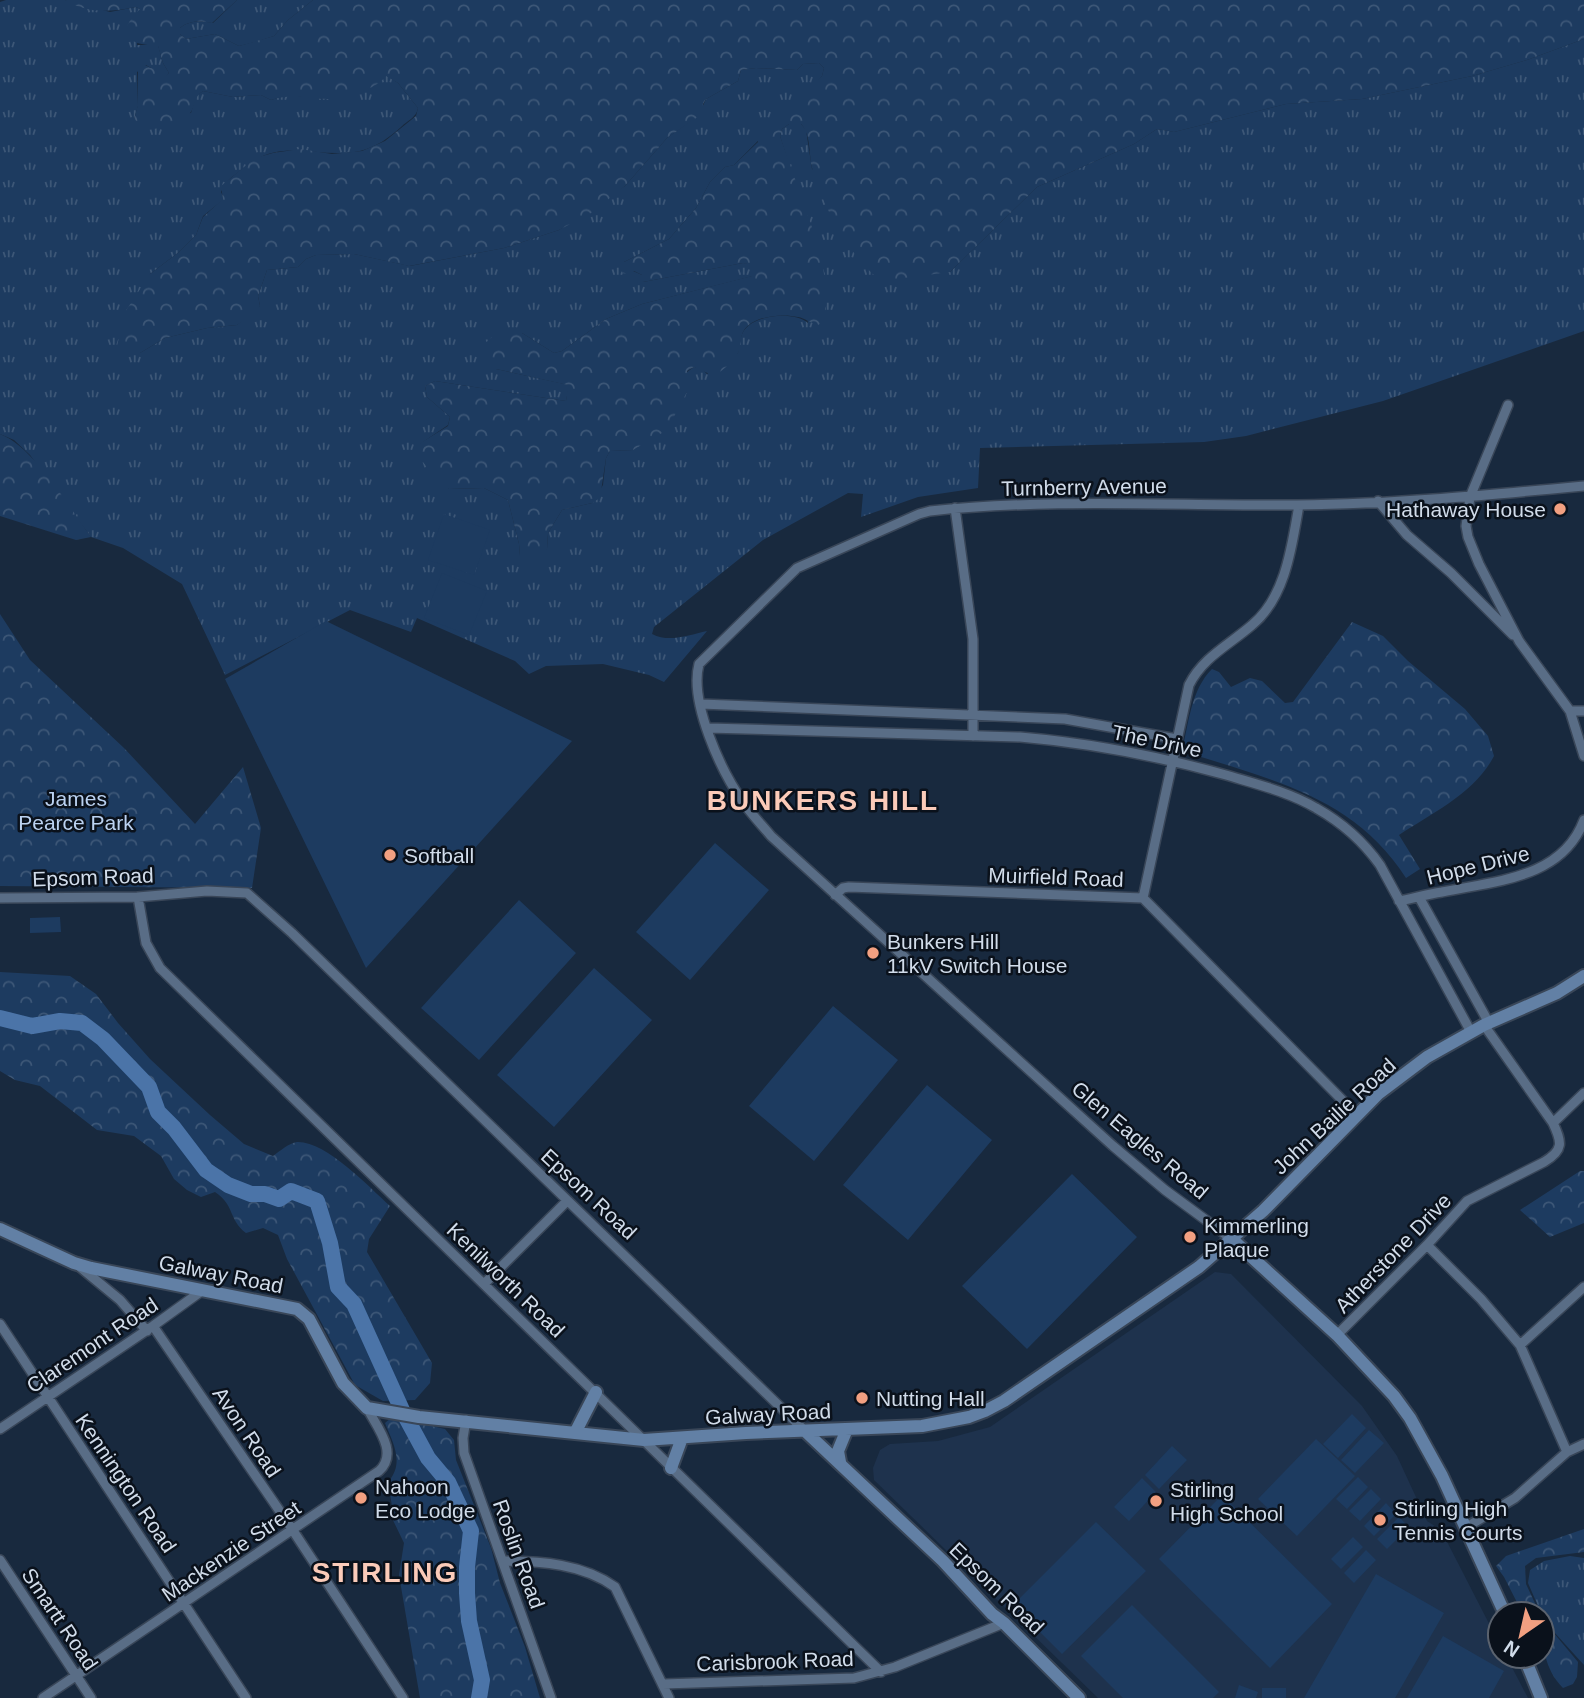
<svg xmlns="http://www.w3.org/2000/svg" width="1584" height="1698" viewBox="0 0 1584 1698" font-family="Helvetica,sans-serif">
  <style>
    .built { fill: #1e324d }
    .grass { fill: url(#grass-tufts) }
    .forest { fill: url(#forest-crowns) }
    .pitch { fill: #1d3b60 }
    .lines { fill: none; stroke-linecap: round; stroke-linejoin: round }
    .river { stroke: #4b74a8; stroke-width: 16 }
    .street-casing { stroke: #394658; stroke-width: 12 }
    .secondary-casing { stroke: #394658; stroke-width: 16 }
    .street { stroke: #596d86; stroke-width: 9 }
    .secondary { stroke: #6280a5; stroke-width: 12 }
    .poi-dot { fill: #f2a081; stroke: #0a111b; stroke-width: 2.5 }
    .labels { text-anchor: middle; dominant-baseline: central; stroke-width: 5; stroke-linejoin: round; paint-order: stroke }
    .street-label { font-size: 21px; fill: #d1dcea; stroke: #0a111b }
    .poi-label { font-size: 21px; fill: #d1dcea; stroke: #0a111b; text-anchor: start }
    .park-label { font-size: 21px; fill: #bbd2f1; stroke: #0a111b }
    .district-label { font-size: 28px; font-weight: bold; letter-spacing: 2px; fill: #fbcbb9; stroke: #0a111b }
  </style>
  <defs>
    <pattern id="grass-tufts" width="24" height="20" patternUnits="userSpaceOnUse" patternTransform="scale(1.75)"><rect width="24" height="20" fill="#1d3b60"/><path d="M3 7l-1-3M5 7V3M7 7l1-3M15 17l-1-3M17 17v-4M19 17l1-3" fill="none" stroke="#3d5777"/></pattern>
    <pattern id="forest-crowns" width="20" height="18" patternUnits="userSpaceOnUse" patternTransform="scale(1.75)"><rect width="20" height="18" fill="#1d3b60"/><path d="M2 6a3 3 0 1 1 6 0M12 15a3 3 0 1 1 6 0" fill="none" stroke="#3d5777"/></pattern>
  </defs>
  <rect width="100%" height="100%" fill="#18293e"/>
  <!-- built -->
  <path class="built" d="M 1215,1272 L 1231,1274 L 1362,1406 L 1397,1456 L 1427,1521 L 1441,1530 L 1500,1645 L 1500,1656 L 1506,1656 L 1528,1698 L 1098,1698 L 874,1480 L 873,1468 L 880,1450 L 890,1444 L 938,1441 L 990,1427 Z"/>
  <!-- grass -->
  <path class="grass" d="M 6,0 L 65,0 L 110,12 L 136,7 L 140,9 L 137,45 L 158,45 L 163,63 L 169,73 L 166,77 L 146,65 L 137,72 L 138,106 L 134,119 L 191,113 L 196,96 L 203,91 L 233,97 L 261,95 L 271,100 L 287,95 L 328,99 L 386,75 L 398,83 L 418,108 C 416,118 408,120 401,127 C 389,138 376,147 360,151 C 316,160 282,135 242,169 C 232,178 226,179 221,192 L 224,199 L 203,216 L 196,235 L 179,252 L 150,274 L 140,353 L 165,338 L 207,328 L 237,325 L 260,306 L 258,296 L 267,270 L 298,267 L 306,259 L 316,255 L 354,254 L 410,266 L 504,248 L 559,230 L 625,186 L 667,138 L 699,115 L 706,99 L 738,81 L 741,70 L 756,68 L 797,70 L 803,64 L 819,63 L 824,68 L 822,76 L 734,165 L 725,167 L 710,182 L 696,208 L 669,239 L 624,262 L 633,271 L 642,275 L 643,282 L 743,263 L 752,264 L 753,276 L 642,304 L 606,319 L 562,351 L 554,353 L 522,333 L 496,369 L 569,385 L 566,401 L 435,381 L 425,386 L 427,397 L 450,417 L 448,425 L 420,444 L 449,489 L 484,488 L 508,500 L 519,544 L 520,556 L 547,549 L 548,533 L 562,510 L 592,503 L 603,485 L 606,458 L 610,451 L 633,450 L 687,392 L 687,372 L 694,367 L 702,369 L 707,374 L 738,353 C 739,347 740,338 743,332 C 753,314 794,311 808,323 L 799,195 L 780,136 L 782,129 L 789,124 L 801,124 L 806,130 L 812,169 L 950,272 L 1037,187 L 1134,144 L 1157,129 L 1174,132 L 1286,104 L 1362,99 L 1472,76 L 1527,60 L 1584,39 L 1584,331 L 1383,401 L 1246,436 L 1204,442 L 980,448 L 978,488 L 918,497 L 861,517 L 863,494 L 848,493 L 763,540 L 654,627 L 652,634 C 669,643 689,635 707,631 L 664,682 L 649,675 L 603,664 L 546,666 L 529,674 L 515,661 L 417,618 L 411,632 L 350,610 L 225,675 L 182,584 L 123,548 L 91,537 L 30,455 L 14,440 L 0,434 L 0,2 Z
    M 237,0 L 313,0 L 288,20 L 274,36 L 255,42 L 239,46 L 215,34 L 186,39 L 180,34 L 180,28 C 190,20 201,21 213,23 Z
    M 1570,1556 L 1584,1558 L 1584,1665 L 1545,1622 L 1528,1583 L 1530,1570 L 1544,1561 Z"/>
  <!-- forest -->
  <path class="forest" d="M 65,0 L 237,0 L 212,23 C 201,21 190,20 180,28 L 180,34 L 186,39 L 215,34 L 239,46 L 274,36 L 288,20 L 313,0 L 1584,0 L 1584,39 L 1527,60 L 1472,76 L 1362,99 L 1286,104 L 1174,132 L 1157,129 L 1134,144 L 1037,187 L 950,272 L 881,281 C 848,255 825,210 813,171 C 808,155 812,136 801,124 L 789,124 L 782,129 L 780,136 L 821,253 L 827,295 L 825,321 L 818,325 C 810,323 805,318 798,317 C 782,313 751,316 743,332 C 740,338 741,347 738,353 C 733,362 722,371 714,376 L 694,367 L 687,371 L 687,392 L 667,430 L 633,450 L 610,451 L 606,458 L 600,498 L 592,503 L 562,510 L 548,533 L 547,549 L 539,561 L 530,563 L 520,556 L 519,544 L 508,500 L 484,488 L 449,489 L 438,480 L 417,455 L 419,444 L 448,426 L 450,417 L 427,397 L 425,386 L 435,381 L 566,401 L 568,385 L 496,369 L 485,360 L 481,346 L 504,328 L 522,333 L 554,353 L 562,351 L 606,319 L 642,304 L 752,276 L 752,265 L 743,263 L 643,282 L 641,280 L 642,275 L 634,271 L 627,274 L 622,273 L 619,267 L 624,262 L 669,239 L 696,208 L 710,182 L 725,167 L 734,165 L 758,142 L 757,134 L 765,124 L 822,76 L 824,68 L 819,63 L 803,64 L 797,70 L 756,68 L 741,70 L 738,81 L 706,99 L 703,104 L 704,110 L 699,116 L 667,138 L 625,186 L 591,213 L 559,230 L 504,248 L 409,266 L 354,254 L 316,255 L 306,259 L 298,267 L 267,270 L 258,296 L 260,306 L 255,313 L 237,325 L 207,328 L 165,338 L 140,353 L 130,356 L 120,353 L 117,346 L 125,312 L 150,274 L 179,252 L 196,235 L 203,217 L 223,199 L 221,186 L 255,158 L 273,153 L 300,149 L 332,154 L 362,151 L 385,141 L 416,116 L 418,108 L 398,83 L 386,76 C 376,90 343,99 326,99 C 304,99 294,93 271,100 L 261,95 L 233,97 L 203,91 C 194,97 196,102 192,110 C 184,126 161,128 146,130 L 134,119 L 138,105 L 138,68 L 143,64 L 151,68 L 158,67 L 164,71 L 166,76 L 169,73 L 163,63 L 158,46 C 127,44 114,35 140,9 L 136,7 C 111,12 88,14 65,0 Z
    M 0,434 C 34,447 69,507 91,537 L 76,540 L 0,516 Z
    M 0,614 L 30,660 L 124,748 L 195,824 L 243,767 L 261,828 L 252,888 L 0,886 Z
    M 1352,622 L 1383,636 L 1408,661 L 1465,709 L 1488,736 L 1494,756 C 1475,793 1432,813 1399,835 L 1420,869 L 1406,878 C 1354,796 1269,779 1182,751 C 1189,722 1191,690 1212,669 L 1219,672 L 1231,687 L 1250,678 L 1262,681 L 1285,703 L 1293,702 Z
    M 0,972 L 70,976 L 96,994 L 118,1023 L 150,1059 L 210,1115 L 244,1144 L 273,1156 C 280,1151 289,1143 297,1142 C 326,1141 369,1187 390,1206 L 369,1239 L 367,1252 L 432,1363 L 430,1383 L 415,1400 L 383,1401 L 355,1385 L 287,1259 L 278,1235 L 263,1228 L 246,1233 C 228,1219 235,1205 215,1192 L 201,1197 L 187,1190 L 174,1179 L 161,1156 L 134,1136 L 97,1130 L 40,1086 L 15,1080 L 0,1071 Z
    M 1580,1171 L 1584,1171 L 1584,1223 L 1550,1237 L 1520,1210 Z
    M 392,1417 L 445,1429 L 454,1440 L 456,1460 L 491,1548 L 500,1583 L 525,1647 L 540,1698 L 420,1698 L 399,1575 L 404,1543 L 391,1516 L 392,1506 L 388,1482 C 405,1463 393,1443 385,1423 Z
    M 1584,1529 L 1584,1552 L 1536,1558 L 1525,1566 L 1526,1584 L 1540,1614 L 1523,1614 L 1504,1577 L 1496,1566 L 1506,1556 Z
    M 1542,1619 L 1578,1662 L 1577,1677 L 1573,1684 L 1563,1688 C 1544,1669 1542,1644 1542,1619 Z"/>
  <!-- pitch -->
  <path class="pitch" d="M 444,514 L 490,530 L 474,575 L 428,560 Z
    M 442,573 L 487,591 L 469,635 L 424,618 Z
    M 326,621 L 572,741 L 366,968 L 225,679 Z
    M 715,843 L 769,890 L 690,980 L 636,932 Z
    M 519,900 L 576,953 L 479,1060 L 421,1008 Z
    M 60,917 L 61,932 L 30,933 L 30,918 Z
    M 594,968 L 652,1020 L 554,1127 L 497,1075 Z
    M 833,1006 L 898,1060 L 814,1161 L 749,1106 Z
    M 927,1085 L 992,1140 L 908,1240 L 843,1185 Z
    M 1072,1174 L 1137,1237 L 1027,1349 L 962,1286 Z
    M 1352,1414 L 1366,1428 L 1338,1458 L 1323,1444 Z
    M 1369,1430 L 1384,1443 L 1355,1473 L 1341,1460 Z
    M 1316,1439 L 1355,1476 L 1297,1536 L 1258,1499 Z
    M 1172,1446 L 1187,1460 L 1159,1489 L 1145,1475 Z
    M 1358,1477 L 1368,1487 L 1347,1509 L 1336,1499 Z
    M 1142,1478 L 1156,1492 L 1129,1521 L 1114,1507 Z
    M 1371,1489 L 1381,1499 L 1360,1521 L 1349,1511 Z
    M 1222,1495 L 1332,1604 L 1270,1668 L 1159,1559 Z
    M 1386,1503 L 1396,1514 L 1374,1536 L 1364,1526 Z
    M 1399,1517 L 1409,1527 L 1387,1549 L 1377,1539 Z
    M 1096,1522 L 1146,1571 L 1062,1654 L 1013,1605 Z
    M 1353,1537 L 1363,1547 L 1341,1569 L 1331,1559 Z
    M 1366,1550 L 1376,1560 L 1354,1583 L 1344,1573 Z
    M 1376,1574 L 1444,1613 L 1395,1698 L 1304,1698 Z
    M 1132,1605 L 1219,1692 L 1213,1698 L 1123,1698 L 1081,1656 Z
    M 1443,1636 L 1504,1671 L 1489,1698 L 1407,1698 Z
    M 1239,1685 L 1258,1692 L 1256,1698 L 1235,1698 Z
    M 1262,1688 L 1286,1688 L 1286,1698 L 1262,1698 Z"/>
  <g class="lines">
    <!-- river -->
    <path class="river" d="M 0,1018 L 32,1026 L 60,1021 L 82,1023 L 103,1039 L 149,1087 L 158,1112 L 174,1128 L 206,1170 L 228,1185 L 251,1194 L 265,1194 L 279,1199 L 291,1191 L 317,1201 L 330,1243 L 338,1287 L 354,1304 L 402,1410 L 428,1458 L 448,1482 L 471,1531 L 467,1567 L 467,1593 L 469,1621 L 482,1680 L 479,1698"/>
    <!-- street casing -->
    <g class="street-casing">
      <path id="street" d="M 1508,405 L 1470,497 L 1466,526 L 1468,537 L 1479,564 L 1519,641 L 1570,711 L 1584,756
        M 1378,501 L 1407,535 L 1451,573 L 1513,635
        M 955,508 L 973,639 L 973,736
        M 701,704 L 1065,719 L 1177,739
        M 1570,711 L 1584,711
        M 708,728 L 1020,737 C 1090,743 1158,756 1226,775 C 1256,784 1289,792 1316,808 C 1341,822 1363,841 1380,865 L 1471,1032
        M 835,895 L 843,888 L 849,887 L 1143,898 L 1357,1115
        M 138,897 L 146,943 L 160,968 L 881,1672
        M 1419,897 L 1489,1023
        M 0,898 L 138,897 L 207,891 L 247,893 L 292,933 L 805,1431
        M 1143,898 L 1189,685 C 1203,657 1229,645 1252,625 C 1286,597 1292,545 1299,505
        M 1399,901 C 1414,898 1428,894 1442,892 C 1494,881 1562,879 1584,820
        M 1553,1123 L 1584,1093
        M 1233,1240 L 1165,1190 L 1113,1146 L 771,836 C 762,825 751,814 743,802 C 721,771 689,702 699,664 L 797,568 L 919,514 L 930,511 C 1052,498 1174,506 1297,505 C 1393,504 1489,495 1584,486
        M 1427,1245 L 1481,1299 L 1520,1345 L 1567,1452
        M 80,1267 L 120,1300 L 147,1331
        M 484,1284 L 567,1201
        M 0,1324 L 246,1698
        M 153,1326 L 292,1529 L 403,1698
        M 1337,1335 L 1427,1245 L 1467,1201 L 1544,1162 C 1564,1150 1562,1142 1553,1123 L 1484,1025
        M 1520,1345 L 1584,1287
        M 466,1420 L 463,1438 L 464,1453 L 551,1698
        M 0,1429 L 153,1326 L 203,1290
        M 1465,1528 L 1515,1498 L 1567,1452 L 1584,1444
        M 0,1560 L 91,1698
        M 503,1561 C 541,1561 583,1564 615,1587 L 669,1698
        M 663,1684 L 854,1678 L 895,1667 L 1004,1623
        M 43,1698 L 379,1471 C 399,1453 377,1427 367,1408"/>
    </g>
    <!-- secondary casing -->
    <g class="secondary-casing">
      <path id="secondary" d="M 0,1229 L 74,1263 L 91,1268 L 297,1309 L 309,1319 L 343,1383 L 367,1408 L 419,1417 L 644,1440 L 746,1433 L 922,1426 L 969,1417 L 985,1411 L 1004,1401 L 1199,1267 L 1263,1211 L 1378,1094 L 1427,1057 L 1484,1025 L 1557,993 L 1584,976
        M 1233,1240 L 1337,1335 L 1394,1396 L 1410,1418 L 1442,1476 L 1505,1614
        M 805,1431 L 943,1561 L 992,1614 L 1004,1623 L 1079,1698
        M 575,1433 L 596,1392
        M 840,1462 L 838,1451 L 847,1429
        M 671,1468 L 682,1438
        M 1524,1656 L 1541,1698"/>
    </g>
    <!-- street -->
    <use href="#street" class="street"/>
    <!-- secondary -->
    <use href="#secondary" class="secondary"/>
  </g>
  <!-- markers -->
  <g class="poi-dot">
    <circle cx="1560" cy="509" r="7"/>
    <circle cx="390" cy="855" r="7"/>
    <circle cx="873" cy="953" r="7"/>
    <circle cx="1190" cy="1237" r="7"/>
    <circle cx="862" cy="1398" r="7"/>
    <circle cx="361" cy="1498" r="7"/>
    <circle cx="1156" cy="1501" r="7"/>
    <circle cx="1380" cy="1520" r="7"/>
  </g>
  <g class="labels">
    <!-- street labels -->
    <g class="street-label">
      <text transform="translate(1084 487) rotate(-1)">Turnberry Avenue</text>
      <text transform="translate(1157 741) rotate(12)">The Drive</text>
      <text transform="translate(1478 865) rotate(-14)">Hope Drive</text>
      <text transform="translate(93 877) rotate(-2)">Epsom Road</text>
      <text transform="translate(1056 877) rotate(2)">Muirfield Road</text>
      <text transform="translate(1334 1116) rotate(-43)">John Bailie Road</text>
      <text transform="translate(1140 1140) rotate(40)">Glen Eagles Road</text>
      <text transform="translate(589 1194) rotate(43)">Epsom Road</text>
      <text transform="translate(1393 1253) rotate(-46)">Atherstone Drive</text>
      <text transform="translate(221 1274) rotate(11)">Galway Road</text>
      <text transform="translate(506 1280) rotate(44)">Kenilworth Road</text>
      <text transform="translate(92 1345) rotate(-34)">Claremont Road</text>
      <text transform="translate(768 1414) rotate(-3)">Galway Road</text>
      <text transform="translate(247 1432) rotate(56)">Avon Road</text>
      <text transform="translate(126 1483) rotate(56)">Kennington Road</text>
      <text transform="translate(231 1551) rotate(-34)">Mackenzie Street</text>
      <text transform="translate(519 1554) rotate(70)">Roslin Road</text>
      <text transform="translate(997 1588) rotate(44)">Epsom Road</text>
      <text transform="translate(60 1619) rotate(56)">Smartt Road</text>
      <text transform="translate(775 1661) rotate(-2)">Carisbrook Road</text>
    </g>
    <!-- poi labels -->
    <g class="poi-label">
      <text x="1546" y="509" text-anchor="end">Hathaway House</text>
      <text x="404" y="855">Softball</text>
      <text x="887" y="941">Bunkers Hill<tspan x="887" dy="24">11kV Switch House</tspan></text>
      <text x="1204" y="1225">Kimmerling<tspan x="1204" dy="24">Plaque</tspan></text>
      <text x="876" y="1398">Nutting Hall</text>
      <text x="375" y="1486">Nahoon<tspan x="375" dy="24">Eco Lodge</tspan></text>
      <text x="1170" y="1489">Stirling<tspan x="1170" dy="24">High School</tspan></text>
      <text x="1394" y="1508">Stirling High<tspan x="1394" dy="24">Tennis Courts</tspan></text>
    </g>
    <!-- park labels -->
    <g class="park-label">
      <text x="76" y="798">James<tspan x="76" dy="24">Pearce Park</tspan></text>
    </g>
    <!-- district labels -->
    <g class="district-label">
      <text x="823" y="800">BUNKERS HILL</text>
      <text x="385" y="1572">STIRLING</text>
    </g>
  </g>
  <!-- north arrow -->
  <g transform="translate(1521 1635) rotate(214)"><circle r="33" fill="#0a111b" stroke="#5a626e" stroke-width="2"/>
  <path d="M0-5L12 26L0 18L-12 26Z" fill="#f2a081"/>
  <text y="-10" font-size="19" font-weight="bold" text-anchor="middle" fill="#d1dcea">N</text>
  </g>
</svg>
